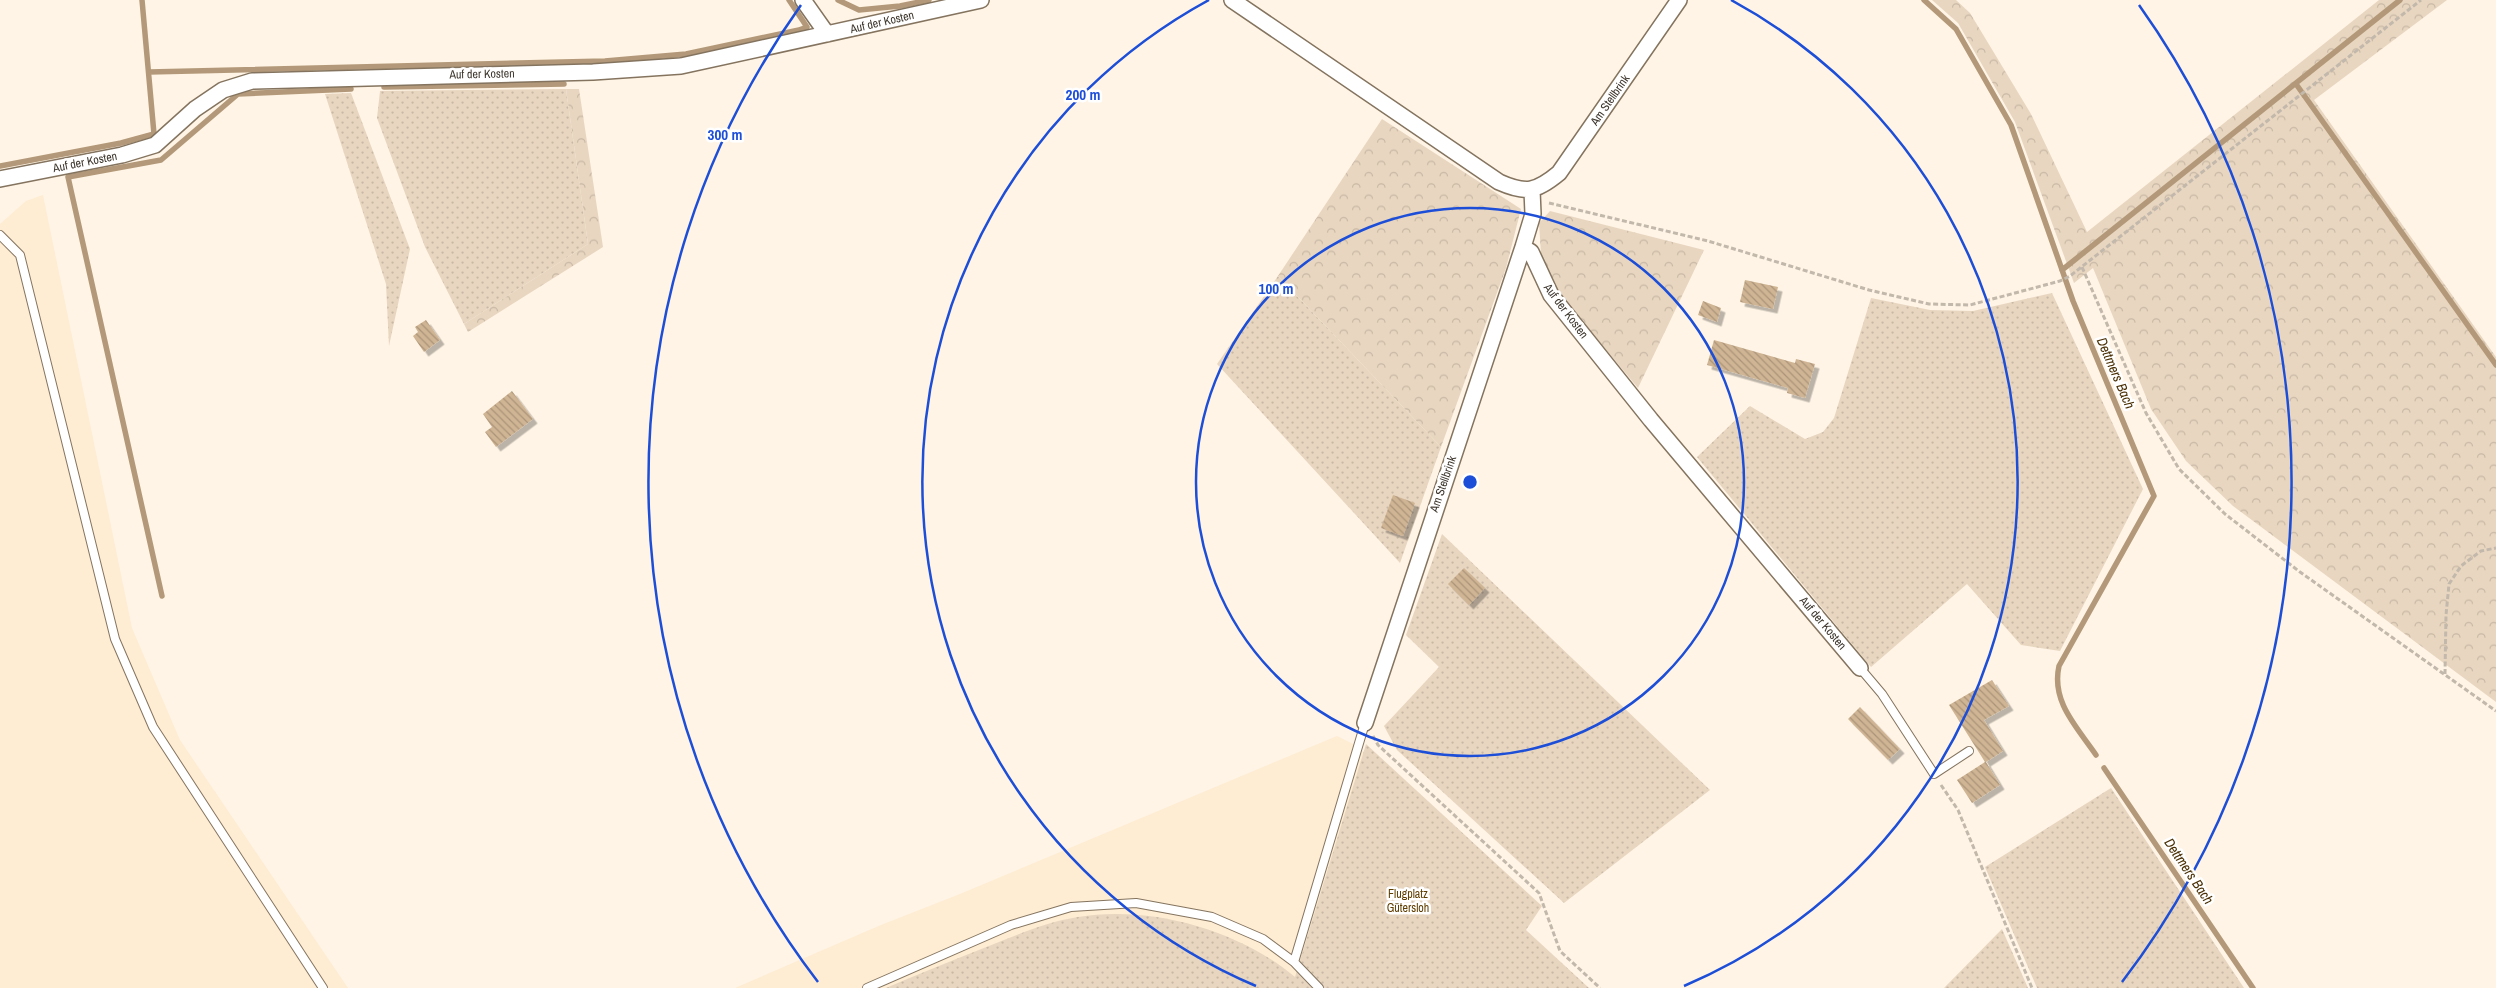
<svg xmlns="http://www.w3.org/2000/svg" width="2496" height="988" viewBox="0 0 2496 988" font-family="'Archivo Narrow',sans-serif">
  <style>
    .built { fill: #feecd3 }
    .green { fill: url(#green-dots) }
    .forest { fill: url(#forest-crowns) }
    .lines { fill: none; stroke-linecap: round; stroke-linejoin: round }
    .stream { stroke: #b39979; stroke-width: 5.5 }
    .building { fill: url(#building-back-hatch); filter: url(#shadow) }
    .service-casing { stroke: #84745f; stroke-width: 10 }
    .minor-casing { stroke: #84745f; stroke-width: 18 }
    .path { stroke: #c2b8ab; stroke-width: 3; stroke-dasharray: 5 2.5; stroke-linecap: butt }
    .service { stroke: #fff; stroke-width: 8 }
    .minor { stroke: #fff; stroke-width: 15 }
    .ring { fill: none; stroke: #1d4ed8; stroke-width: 2.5 }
    .labels { text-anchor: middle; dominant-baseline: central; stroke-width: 5; stroke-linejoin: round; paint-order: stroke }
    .street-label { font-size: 12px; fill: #3d362d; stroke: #fff }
    .park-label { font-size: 12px; fill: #603e00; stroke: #fff }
    .water-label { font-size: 14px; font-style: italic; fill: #4b3105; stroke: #fff }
    .centre { fill: #1d4ed8; stroke: #fff; stroke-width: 2.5 }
    .ring-label { font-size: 15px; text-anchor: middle; font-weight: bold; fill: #1d4ed8; stroke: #fff; stroke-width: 5; stroke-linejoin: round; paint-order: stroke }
  </style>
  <defs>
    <pattern id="green-dots" width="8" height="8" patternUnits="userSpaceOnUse" patternTransform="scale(1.25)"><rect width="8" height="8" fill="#e8d6c0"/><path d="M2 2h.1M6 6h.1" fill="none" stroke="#c8b8a5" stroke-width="1.8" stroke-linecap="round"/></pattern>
    <pattern id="forest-crowns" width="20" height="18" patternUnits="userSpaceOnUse" patternTransform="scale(1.25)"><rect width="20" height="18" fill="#e8d6c0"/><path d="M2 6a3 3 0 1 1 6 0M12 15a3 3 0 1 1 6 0" fill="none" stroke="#c8b8a5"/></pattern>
    <pattern id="building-back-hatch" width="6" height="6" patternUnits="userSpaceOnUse" patternTransform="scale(1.25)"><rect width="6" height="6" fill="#d0b594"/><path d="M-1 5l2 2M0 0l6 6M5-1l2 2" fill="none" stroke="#aa9479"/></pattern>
    <filter id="shadow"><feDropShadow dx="4.5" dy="4.5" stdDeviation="0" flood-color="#0004"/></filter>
  </defs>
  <rect width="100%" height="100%" fill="#fff4e5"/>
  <!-- built -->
  <path class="built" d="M 43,195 L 132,628 L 180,740 L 348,988 L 0,988 L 0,224 L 26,201 Z
    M 1337,736 L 1357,746 L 1537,905 L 1523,928 L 1586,988 L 735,988 L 881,925 L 960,894 Z"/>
  <!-- green -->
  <path class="green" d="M 566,89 L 588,244 L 464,324 L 425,247 L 377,118 L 380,91 Z
    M 351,93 L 410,249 L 389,346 L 386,284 L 325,94 Z
    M 1278,276 L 1441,447 L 1400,563 L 1217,364 Z
    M 2052,293 L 2143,489 L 2060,651 L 2021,645 L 1967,584 L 1871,667 L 1697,457 L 1750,406 L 1805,439 L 1823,432 L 1834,418 L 1871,298 L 1930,310 L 1973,311 Z
    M 1442,534 L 1710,790 L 1564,903 L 1397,750 L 1384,726 L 1439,667 L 1406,635 Z
    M 1366,744 L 1542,906 L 1526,930 L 1589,988 L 886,988 C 918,974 951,961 984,948 C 1014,936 1046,922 1078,917 C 1151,905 1239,930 1295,977 Z
    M 2111,788 L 2244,988 L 2037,988 L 1985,867 Z
    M 2002,929 L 2028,988 L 1944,988 Z"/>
  <!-- forest -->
  <path class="forest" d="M 1932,0 L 1956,0 L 1970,13 L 2031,114 L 2087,232 L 2379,0 L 2447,0 L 2314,100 L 2496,357 L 2496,702 L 2233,506 L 2186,461 L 2151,409 L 2093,268 L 2074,283 L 2015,122 L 1958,23 Z
    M 566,89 L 579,89 L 603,247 L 468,332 L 464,324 L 588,244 Z
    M 1382,119 L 1521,209 L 1506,268 L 1441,447 L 1278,276 Z
    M 1550,211 L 1704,250 L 1638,388 L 1557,291 L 1541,254 L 1539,223 Z"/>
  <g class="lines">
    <!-- stream -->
    <path class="stream" d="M 838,0 L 859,10 L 900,6 L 929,0
      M 1924,0 L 1956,29 L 2011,125 L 2073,301 L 2154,496 L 2059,666 C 2051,702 2077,727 2096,755
      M 149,72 L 605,61 L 686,54 L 799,30 L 807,27 L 789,0
      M 2296,84 L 2496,365
      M 384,87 L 564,84
      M 0,166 L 121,143 L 154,134 L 142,0
      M 2062,270 L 2400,0
      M 162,596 L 68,177 L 161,160 L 238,94 L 351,89
      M 2104,768 L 2253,988"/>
  </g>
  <!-- building -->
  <path class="building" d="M 1745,280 L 1778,287 L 1773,309 L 1740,302 Z
    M 1703,301 L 1721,308 L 1717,322 L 1698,315 Z
    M 426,320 L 440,340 L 424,352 L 413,336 L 418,332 L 415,327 Z
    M 1714,340 L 1795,363 L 1796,359 L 1815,364 L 1805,398 L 1787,393 L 1788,388 L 1707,365 Z
    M 512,391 L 533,419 L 496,447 L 485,432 L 492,427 L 483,414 Z
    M 1393,495 L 1415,503 L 1403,536 L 1381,528 Z
    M 1464,568 L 1485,588 L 1469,605 L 1448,584 Z
    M 1992,680 L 2009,706 L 1984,720 L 2003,751 L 1986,762 L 2000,785 L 1972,803 L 1957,780 L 1985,762 L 1949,705 Z
    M 1860,707 L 1900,749 L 1888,760 L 1848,719 Z"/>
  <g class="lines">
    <!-- service casing -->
    <g class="service-casing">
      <path id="service" d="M 0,235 L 20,255 L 115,639 L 153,727 L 323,988
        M 1860,668 L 1882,694 L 1934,774 L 1969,751
        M 1294,962 L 1365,723
        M 867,988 L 1011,925 L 1071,907 L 1136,903 L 1212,917 L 1263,939 L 1294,962 L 1319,988"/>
    </g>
    <!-- minor casing -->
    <g class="minor-casing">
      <path id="minor" d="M 803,0 L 827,34
        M 1232,0 L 1499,182 C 1526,194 1536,192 1559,173 L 1679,0
        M 0,179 L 122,155 L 155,145 L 195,109 L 223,90 L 252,81 L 593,72 L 681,66 L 981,0
        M 1523,247 L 1531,252 L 1551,295 L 1651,420 L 1860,668
        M 1365,723 L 1523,247 L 1533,214 L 1532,190"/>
    </g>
    <!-- path -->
    <path class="path" d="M 1549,203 L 1708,241 L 1869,290 L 1929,304 L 1970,305 L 2060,281 L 2070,276 L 2421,0
      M 2082,267 L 2146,413 L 2179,469 L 2225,514 L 2300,572 L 2496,711
      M 2445,674 L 2446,615 L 2449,584 L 2461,566 L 2481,551 L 2496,548
      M 1373,736 L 1378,745 L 1539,893 L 1560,951 L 1600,988
      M 1941,785 L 1958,810 L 2032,988"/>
    <!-- service -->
    <use href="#service" class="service"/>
    <!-- minor -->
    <use href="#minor" class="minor"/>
  </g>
  <!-- distance rings -->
  <g class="ring">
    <circle cx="1470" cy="482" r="274"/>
    <path d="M1256 986A548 548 0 0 1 1209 0M1731 0A548 548 0 0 1 1684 986"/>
    <path d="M818 982A822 822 0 0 1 801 5M2139 5A822 822 0 0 1 2122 982"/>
  </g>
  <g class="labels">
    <!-- street labels -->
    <g class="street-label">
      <text transform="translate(882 22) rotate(-13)">Auf der Kosten</text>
      <text transform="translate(482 74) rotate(-1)">Auf der Kosten</text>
      <text transform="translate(1610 100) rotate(-55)">Am Stellbrink</text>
      <text transform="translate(85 162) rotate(-11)">Auf der Kosten</text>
      <text transform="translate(1566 311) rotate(53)">Auf der Kosten</text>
      <text transform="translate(1443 484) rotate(-71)">Am Stellbrink</text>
      <text transform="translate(1823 623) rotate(50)">Auf der Kosten</text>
    </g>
    <!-- park labels -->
    <g class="park-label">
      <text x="1408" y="894">Flugplatz<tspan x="1408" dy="14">Gütersloh</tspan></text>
    </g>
    <!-- water labels -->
    <g class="water-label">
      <text transform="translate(2116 373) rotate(67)">Dettmers Bach</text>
      <text transform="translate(2189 871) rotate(56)">Dettmers Bach</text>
    </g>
  </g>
  <circle cx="1470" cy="482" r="8" class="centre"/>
  <g class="ring-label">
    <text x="1083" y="100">200 m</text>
    <text x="725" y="140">300 m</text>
    <text x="1276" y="294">100 m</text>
  </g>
</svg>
